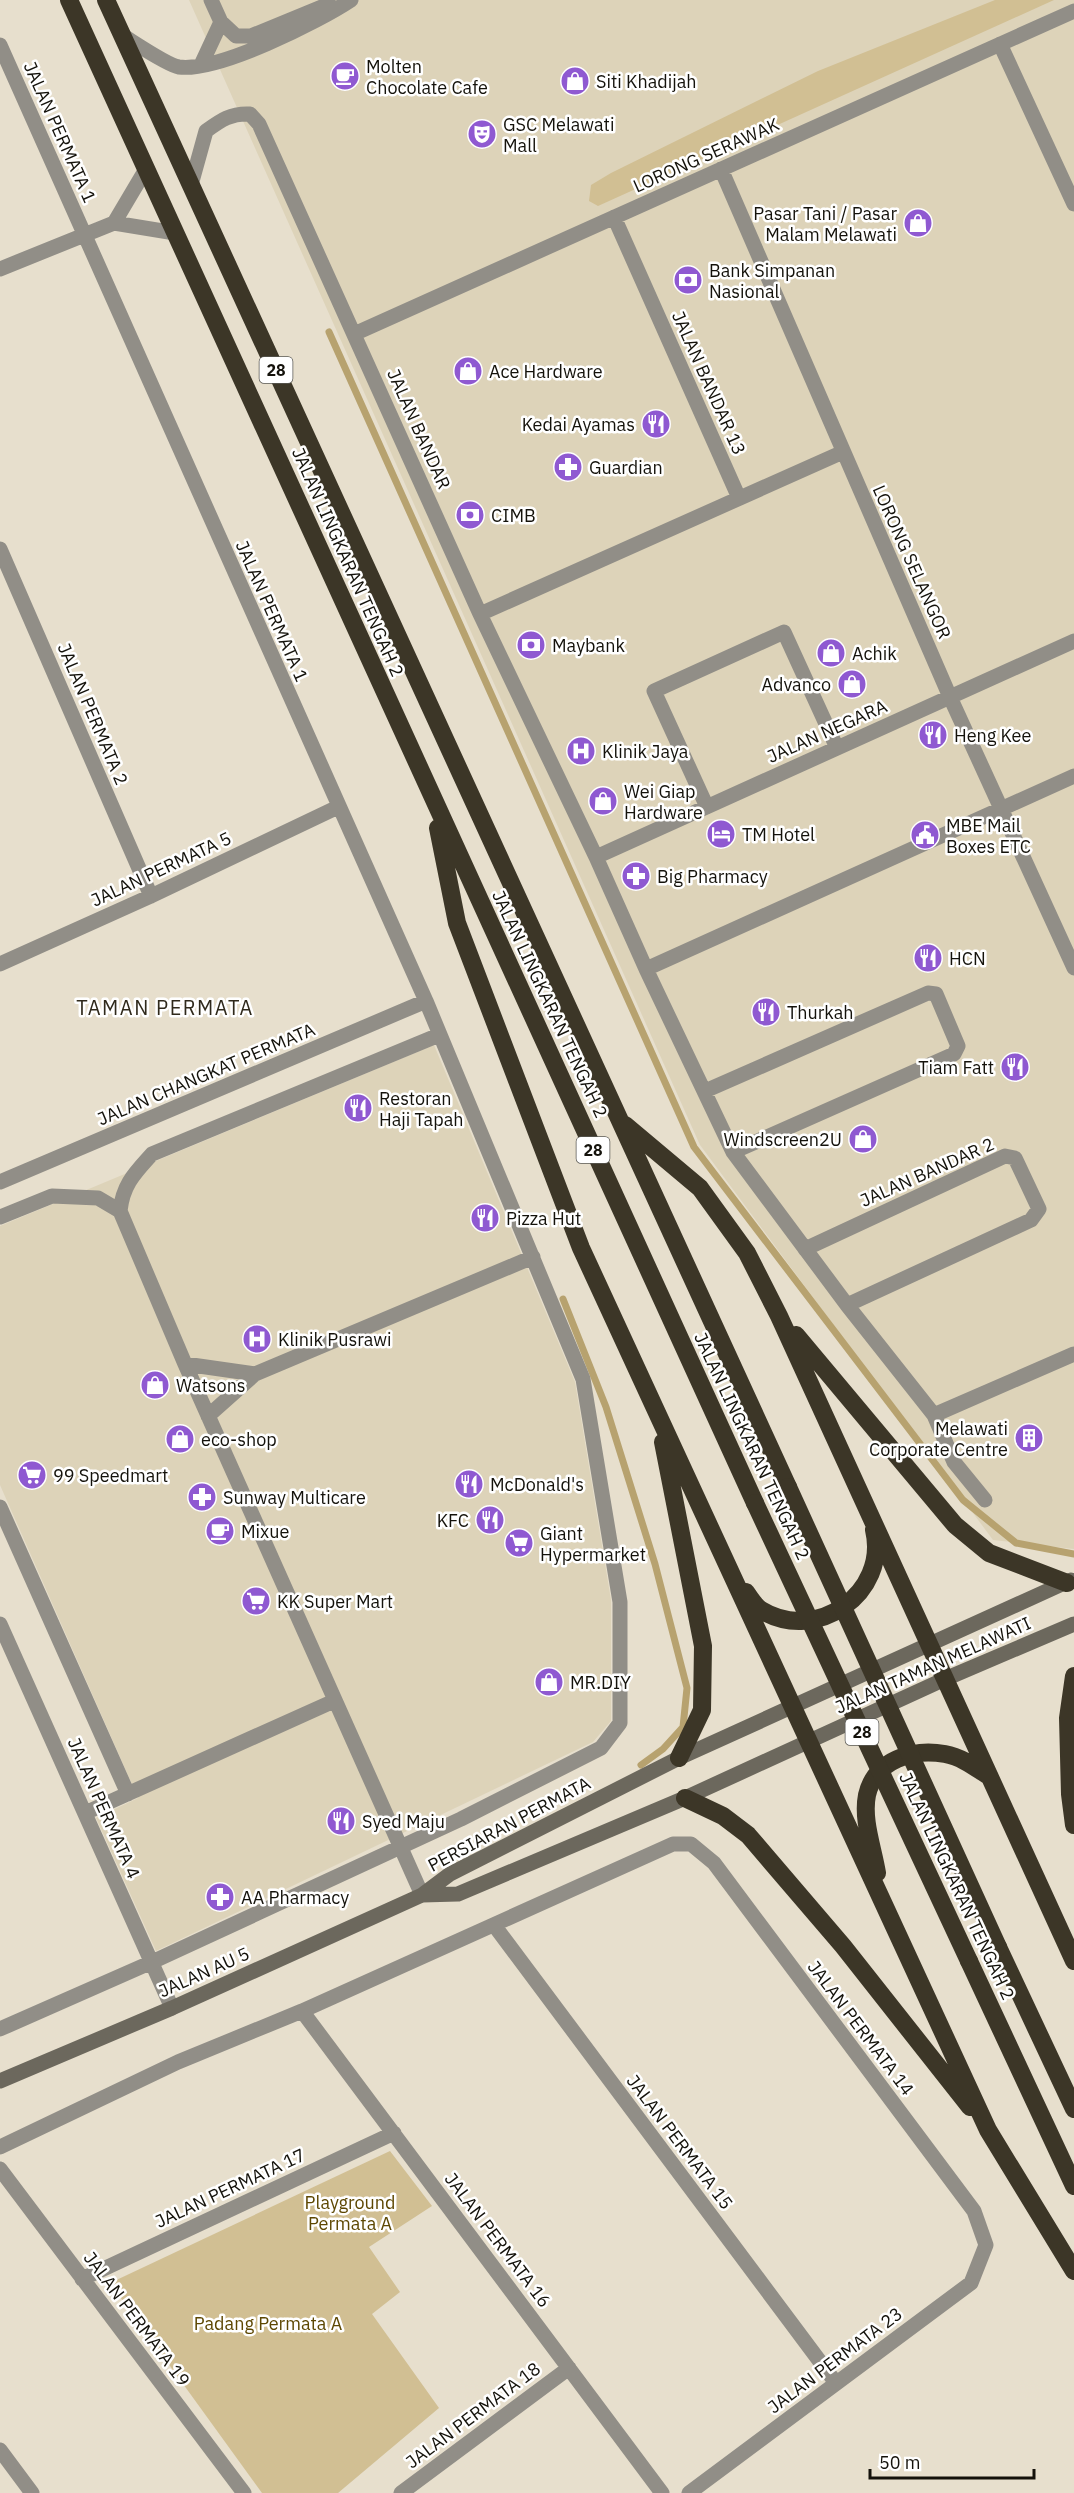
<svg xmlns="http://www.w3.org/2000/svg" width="1074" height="2493" viewBox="0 0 1074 2493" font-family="'IBM Plex Sans',sans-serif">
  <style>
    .built { fill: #ddd3b9 }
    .green { fill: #d1bf93 }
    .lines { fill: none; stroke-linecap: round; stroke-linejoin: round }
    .stream { stroke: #b7a26f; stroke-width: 7 }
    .street { stroke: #918e87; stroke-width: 15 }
    .secondary { stroke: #6c685d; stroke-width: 15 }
    .highway { stroke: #3c3627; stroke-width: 18 }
    .highway-bridge { stroke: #3c3627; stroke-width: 18 }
    .labels { text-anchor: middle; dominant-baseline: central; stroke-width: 5; stroke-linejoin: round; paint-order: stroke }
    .shield { fill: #fff; stroke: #5a5954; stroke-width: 1.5 }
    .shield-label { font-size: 16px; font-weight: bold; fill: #14120b }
    .poi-label { font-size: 18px; fill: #14120b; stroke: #fff; text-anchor: start }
    .street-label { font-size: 18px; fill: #14120b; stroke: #fff }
    .park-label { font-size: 18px; fill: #5d4702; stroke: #fff }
    .neighbourhood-label { font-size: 20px; letter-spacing: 1.5px; fill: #2f291b; stroke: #fff }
  </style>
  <rect width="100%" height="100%" fill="#e7dfcd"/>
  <!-- built -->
  <path class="built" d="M 189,0 L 1074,0 L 1074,1549 L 993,1540 L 700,1145 Z
    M 434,1045 L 575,1382 L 611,1600 L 611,1721 L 593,1742 L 156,1951 L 96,1818 L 138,1798 L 0,1485 L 0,1226 Z"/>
  <!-- green -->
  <path class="green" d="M 995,0 L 1054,0 L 598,206 L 589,201 L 591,185 L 611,173 L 818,71 Z
    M 390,2151 L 432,2206 L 369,2247 L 400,2292 L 372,2314 L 439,2408 L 338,2493 L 262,2493 L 110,2283 Z"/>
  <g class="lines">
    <!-- stream -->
    <path class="stream" d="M 329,332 L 694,1147 L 963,1500 L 1016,1543 L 1074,1554
      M 563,1299 L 606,1407 L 655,1564 L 687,1688 L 683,1727 L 663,1749 L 641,1765"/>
    <!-- street -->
    <path class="street" d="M 211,0 L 221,22 L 236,36 L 251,36 L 329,4
      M 122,35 C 135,43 167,65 179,67 C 218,72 318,22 351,0
      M 1000,44 L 1074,204
      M 0,45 L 426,1001 L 583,1379 L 620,1602 L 620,1723 L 601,1748 L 461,1819 L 152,1962 L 0,2029
      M 201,65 L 221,22
      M 721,169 L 950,697 L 1074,968
      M 191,185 L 206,131 C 221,120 231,113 250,114 L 259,124 L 480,614 L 596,857 L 646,969 L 733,1152 L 847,1305 L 934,1415 L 954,1462 L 985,1500
      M 614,217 L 739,498
      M 114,223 L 146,169
      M 114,223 L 175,233
      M 0,269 L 114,223
      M 354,334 L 1074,11
      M 0,549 L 151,896
      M 480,614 L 843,452
      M 707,807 L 654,691 L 784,632 L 837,748
      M 596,857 L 1074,641
      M 0,964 L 151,896 L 338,807
      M 646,969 L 1074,776
      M 705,1091 L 928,993 L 936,994 L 958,1046 L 954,1054 L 733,1152
      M 0,1182 L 426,1001
      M 120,1211 C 123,1184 135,1173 152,1154 L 439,1035
      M 0,1217 L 52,1196 L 98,1198 L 120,1211 L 185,1364 L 422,1895
      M 805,1249 L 1005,1156 L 1015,1158 L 1039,1209 L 1031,1220 L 847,1305
      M 185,1364 L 255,1374
      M 934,1415 L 1074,1354
      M 208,1416 L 255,1374 L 533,1257
      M 0,1507 L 128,1794
      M 0,1624 L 172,2008
      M 85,1813 L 334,1701
      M 494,1925 L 836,2383
      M 302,2011 L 662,2493
      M 0,2147 L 178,2062 L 302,2011 L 673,1844 L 691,1844 L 714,1863 L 974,2211 L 986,2245 L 971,2283 L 689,2493
      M 0,2169 L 244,2493
      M 82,2279 L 394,2133
      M 0,2450 L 32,2493
      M 401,2493 L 569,2368"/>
    <!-- secondary -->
    <path class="secondary" d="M 422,1895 L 458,1894 L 685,1798 L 945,1679 L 1074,1624
      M 0,2081 L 172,2008 L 422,1895 L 450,1874 L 679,1758 L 1071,1580"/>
    <!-- highway -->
    <path class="highway" d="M 69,0 L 755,1503
      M 106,0 L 788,1487
      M 438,828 L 457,923 L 581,1248 L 988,2130 L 1074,2271
      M 625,1125 L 700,1188 L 747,1253 L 779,1316 L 1074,1961
      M 796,1335 L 955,1525 L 989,1553 L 1067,1583
      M 663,1442 L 703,1646 L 702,1710 L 679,1758
      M 746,1592 C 750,1598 755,1606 761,1610 C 816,1644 889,1593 874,1530
      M 1074,1676 L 1068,1718 L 1070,1794 L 1074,1825
      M 685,1798 L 723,1816 L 748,1835 L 843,1946 L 970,2107
      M 877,1873 C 873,1848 862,1820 867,1795 C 875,1760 913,1748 945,1754 C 962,1757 976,1768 990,1777
      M 998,1947 L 1074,2109
      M 969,1961 L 1074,2186"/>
    <!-- highway-bridge -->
    <path class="highway-bridge" d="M 788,1487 L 998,1947
      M 755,1503 L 969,1961"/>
  </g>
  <!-- icons -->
  <defs>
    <g id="cafe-disc" transform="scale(1.5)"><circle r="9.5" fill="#8f59d1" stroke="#fff"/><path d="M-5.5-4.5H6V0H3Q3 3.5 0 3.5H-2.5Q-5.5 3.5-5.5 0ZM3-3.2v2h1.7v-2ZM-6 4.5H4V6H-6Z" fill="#fff"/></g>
    <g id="shop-disc" transform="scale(1.5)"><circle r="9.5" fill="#8f59d1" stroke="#fff"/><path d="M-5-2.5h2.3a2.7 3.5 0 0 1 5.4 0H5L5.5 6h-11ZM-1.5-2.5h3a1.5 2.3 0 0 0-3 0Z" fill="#fff"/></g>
    <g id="theatre-disc" transform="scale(1.5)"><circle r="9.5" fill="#8f59d1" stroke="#fff"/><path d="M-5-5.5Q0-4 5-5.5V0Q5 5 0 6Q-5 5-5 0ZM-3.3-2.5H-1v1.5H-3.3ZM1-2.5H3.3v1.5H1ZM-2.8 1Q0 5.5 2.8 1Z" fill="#fff"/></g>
    <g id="bank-disc" transform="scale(1.5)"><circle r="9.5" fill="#8f59d1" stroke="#fff"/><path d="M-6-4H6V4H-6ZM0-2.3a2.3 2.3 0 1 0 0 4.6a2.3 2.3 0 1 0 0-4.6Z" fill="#fff"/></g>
    <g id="restaurant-disc" transform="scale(1.5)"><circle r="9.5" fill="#8f59d1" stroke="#fff"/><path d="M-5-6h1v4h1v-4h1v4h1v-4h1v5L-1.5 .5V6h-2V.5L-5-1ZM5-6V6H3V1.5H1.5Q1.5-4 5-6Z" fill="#fff"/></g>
    <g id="pharmacy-disc" transform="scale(1.5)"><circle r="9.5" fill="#8f59d1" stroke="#fff"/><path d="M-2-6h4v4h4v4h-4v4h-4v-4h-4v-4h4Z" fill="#fff"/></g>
    <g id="hospital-disc" transform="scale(1.5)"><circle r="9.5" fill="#8f59d1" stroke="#fff"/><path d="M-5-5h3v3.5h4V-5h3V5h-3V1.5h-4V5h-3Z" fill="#fff"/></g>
    <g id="hotel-disc" transform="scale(1.5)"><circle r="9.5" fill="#8f59d1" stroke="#fff"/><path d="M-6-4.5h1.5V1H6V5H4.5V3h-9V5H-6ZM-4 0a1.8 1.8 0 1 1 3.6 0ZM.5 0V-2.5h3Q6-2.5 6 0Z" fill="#fff"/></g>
    <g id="civic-disc" transform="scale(1.5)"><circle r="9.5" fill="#8f59d1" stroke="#fff"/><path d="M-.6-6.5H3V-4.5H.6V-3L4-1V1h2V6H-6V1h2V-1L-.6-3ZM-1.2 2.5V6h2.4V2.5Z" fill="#fff"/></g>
    <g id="building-disc" transform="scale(1.5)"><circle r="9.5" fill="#8f59d1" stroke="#fff"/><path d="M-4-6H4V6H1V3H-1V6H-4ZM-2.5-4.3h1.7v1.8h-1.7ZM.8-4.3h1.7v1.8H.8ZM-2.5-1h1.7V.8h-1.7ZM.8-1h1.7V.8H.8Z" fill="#fff"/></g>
    <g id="supermarket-disc" transform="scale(1.5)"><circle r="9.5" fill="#8f59d1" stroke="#fff"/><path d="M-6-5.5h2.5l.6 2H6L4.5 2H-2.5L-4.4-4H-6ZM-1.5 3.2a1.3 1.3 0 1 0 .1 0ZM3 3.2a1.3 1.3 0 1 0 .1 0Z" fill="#fff"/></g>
  </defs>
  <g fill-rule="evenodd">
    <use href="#cafe-disc" x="345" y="76"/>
    <use href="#shop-disc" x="575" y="81"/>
    <use href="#theatre-disc" x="482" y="134"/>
    <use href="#shop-disc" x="918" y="223"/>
    <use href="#bank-disc" x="688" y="280"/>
    <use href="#shop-disc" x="468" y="371"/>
    <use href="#restaurant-disc" x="656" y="424"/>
    <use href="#pharmacy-disc" x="568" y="467"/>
    <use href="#bank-disc" x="470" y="515"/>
    <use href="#bank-disc" x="531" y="645"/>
    <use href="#shop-disc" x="831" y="653"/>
    <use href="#shop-disc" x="852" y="684"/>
    <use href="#restaurant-disc" x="933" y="735"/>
    <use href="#hospital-disc" x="581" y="751"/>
    <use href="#shop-disc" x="603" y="801"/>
    <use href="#hotel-disc" x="721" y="834"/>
    <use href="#civic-disc" x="925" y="835"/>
    <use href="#pharmacy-disc" x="636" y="876"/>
    <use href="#restaurant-disc" x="928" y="958"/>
    <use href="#restaurant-disc" x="766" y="1012"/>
    <use href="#restaurant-disc" x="1015" y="1067"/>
    <use href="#restaurant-disc" x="358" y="1108"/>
    <use href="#shop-disc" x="863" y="1139"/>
    <use href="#restaurant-disc" x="485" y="1218"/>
    <use href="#hospital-disc" x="257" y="1339"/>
    <use href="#shop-disc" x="155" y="1385"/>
    <use href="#building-disc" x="1029" y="1438"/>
    <use href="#shop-disc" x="180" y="1439"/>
    <use href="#supermarket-disc" x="32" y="1475"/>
    <use href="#restaurant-disc" x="469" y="1484"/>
    <use href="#pharmacy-disc" x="202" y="1497"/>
    <use href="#restaurant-disc" x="490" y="1520"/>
    <use href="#cafe-disc" x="220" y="1531"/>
    <use href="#supermarket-disc" x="519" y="1543"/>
    <use href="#supermarket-disc" x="256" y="1601"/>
    <use href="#shop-disc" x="549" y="1682"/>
    <use href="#restaurant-disc" x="341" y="1821"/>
    <use href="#pharmacy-disc" x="220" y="1897"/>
  </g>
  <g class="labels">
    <!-- shield labels -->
    <g class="shield">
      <rect x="259.5" y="357" width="33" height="26" rx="4.5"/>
      <rect x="576.5" y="1137" width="33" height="26" rx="4.5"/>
      <rect x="845.5" y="1719" width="33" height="26" rx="4.5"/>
    </g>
    <g class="shield-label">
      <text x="276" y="370">28</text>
      <text x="593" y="1150">28</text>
      <text x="862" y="1732">28</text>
    </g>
    <!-- poi labels -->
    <g class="poi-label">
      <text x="366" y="66">Molten<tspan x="366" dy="21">Chocolate Cafe</tspan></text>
      <text x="596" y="81">Siti Khadijah</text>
      <text x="503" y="124">GSC Melawati<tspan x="503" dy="21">Mall</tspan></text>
      <text x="897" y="213" text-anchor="end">Pasar Tani / Pasar<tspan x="897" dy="21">Malam Melawati</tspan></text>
      <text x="709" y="270">Bank Simpanan<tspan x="709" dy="21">Nasional</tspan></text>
      <text x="489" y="371">Ace Hardware</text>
      <text x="635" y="424" text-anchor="end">Kedai Ayamas</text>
      <text x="589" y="467">Guardian</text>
      <text x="491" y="515">CIMB</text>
      <text x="552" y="645">Maybank</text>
      <text x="852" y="653">Achik</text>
      <text x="831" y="684" text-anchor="end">Advanco</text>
      <text x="954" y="735">Heng Kee</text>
      <text x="602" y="751">Klinik Jaya</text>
      <text x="624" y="791">Wei Giap<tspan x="624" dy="21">Hardware</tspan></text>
      <text x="946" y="825">MBE Mail<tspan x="946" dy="21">Boxes ETC</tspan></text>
      <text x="742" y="834">TM Hotel</text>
      <text x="657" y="876">Big Pharmacy</text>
      <text x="949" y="958">HCN</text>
      <text x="787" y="1012">Thurkah</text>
      <text x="994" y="1067" text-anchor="end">Tiam Fatt</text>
      <text x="379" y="1098">Restoran<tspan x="379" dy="21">Haji Tapah</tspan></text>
      <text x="842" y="1139" text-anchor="end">Windscreen2U</text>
      <text x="506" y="1218">Pizza Hut</text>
      <text x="278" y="1339">Klinik Pusrawi</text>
      <text x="176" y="1385">Watsons</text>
      <text x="1008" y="1428" text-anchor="end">Melawati<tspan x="1008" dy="21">Corporate Centre</tspan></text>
      <text x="201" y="1439">eco-shop</text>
      <text x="53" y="1475">99 Speedmart</text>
      <text x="490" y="1484">McDonald's</text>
      <text x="223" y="1497">Sunway Multicare</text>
      <text x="469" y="1520" text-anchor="end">KFC</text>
      <text x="241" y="1531">Mixue</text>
      <text x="540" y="1533">Giant<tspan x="540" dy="21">Hypermarket</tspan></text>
      <text x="277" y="1601">KK Super Mart</text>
      <text x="570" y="1682">MR.DIY</text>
      <text x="362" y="1821">Syed Maju</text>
      <text x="241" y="1897">AA Pharmacy</text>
    </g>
    <!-- street labels -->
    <g class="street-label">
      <text transform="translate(60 132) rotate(66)">JALAN PERMATA 1</text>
      <text transform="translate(706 155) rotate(-24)">LORONG SERAWAK</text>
      <text transform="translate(709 383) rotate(66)">JALAN BANDAR 13</text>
      <text transform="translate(419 429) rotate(66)">JALAN BANDAR</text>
      <text transform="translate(348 562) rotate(66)">JALAN LINGKARAN TENGAH 2</text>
      <text transform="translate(912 562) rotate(66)">LORONG SELANGOR</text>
      <text transform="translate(272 611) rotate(66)">JALAN PERMATA 1</text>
      <text transform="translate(93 714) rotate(67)">JALAN PERMATA 2</text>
      <text transform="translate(827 731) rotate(-24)">JALAN NEGARA</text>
      <text transform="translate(161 869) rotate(-25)">JALAN PERMATA 5</text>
      <text transform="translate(550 1004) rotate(65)">JALAN LINGKARAN TENGAH 2</text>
      <text transform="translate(206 1074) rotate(-23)">JALAN CHANGKAT PERMATA</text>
      <text transform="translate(927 1172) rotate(-24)">JALAN BANDAR 2</text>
      <text transform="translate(752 1446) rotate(65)">JALAN LINGKARAN TENGAH 2</text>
      <text transform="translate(933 1665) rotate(-24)">JALAN TAMAN MELAWATI</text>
      <text transform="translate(104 1808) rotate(66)">JALAN PERMATA 4</text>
      <text transform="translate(509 1824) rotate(-28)">PERSIARAN PERMATA</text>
      <text transform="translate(957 1886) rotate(65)">JALAN LINGKARAN TENGAH 2</text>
      <text transform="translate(204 1972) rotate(-24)">JALAN AU 5</text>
      <text transform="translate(861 2028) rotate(53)">JALAN PERMATA 14</text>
      <text transform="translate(680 2142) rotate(53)">JALAN PERMATA 15</text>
      <text transform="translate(230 2188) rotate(-25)">JALAN PERMATA 17</text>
      <text transform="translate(498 2240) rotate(53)">JALAN PERMATA 16</text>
      <text transform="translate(137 2319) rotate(53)">JALAN PERMATA 19</text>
      <text transform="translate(835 2360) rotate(-37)">JALAN PERMATA 23</text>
      <text transform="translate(473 2415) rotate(-37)">JALAN PERMATA 18</text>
    </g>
    <!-- park labels -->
    <g class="park-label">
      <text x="350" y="2202">Playground<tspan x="350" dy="21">Permata A</tspan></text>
      <text x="268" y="2323">Padang Permata A</text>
    </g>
    <!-- neighbourhood labels -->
    <g class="neighbourhood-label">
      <text x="165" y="1007">TAMAN PERMATA</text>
    </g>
  </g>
  <!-- scale -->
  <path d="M870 2469v9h164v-9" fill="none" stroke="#14120b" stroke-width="3"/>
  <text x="879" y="2469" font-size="18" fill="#14120b" stroke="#ffffff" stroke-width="4.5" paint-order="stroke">50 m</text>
</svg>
